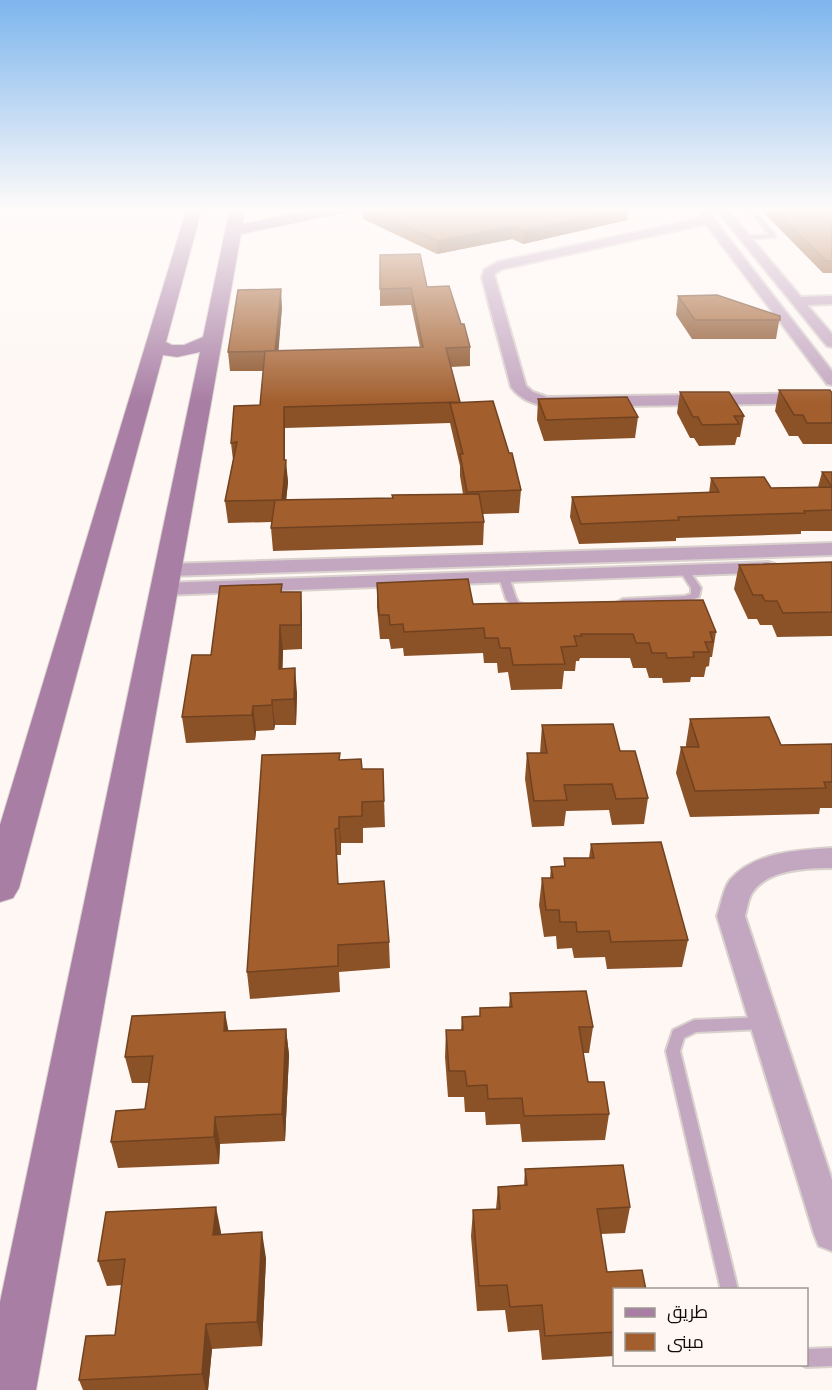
<svg xmlns="http://www.w3.org/2000/svg" width="832" height="1390" viewBox="0 0 832 1390" font-family="'Space Grotesk',Cairo,sans-serif">
  <style>
    .lines { fill: none; stroke-linecap: round; stroke-linejoin: round }
    .lane-casing { stroke: #d9d1cd; stroke-width: 4 }
    .street-casing { stroke: #d9d1cd; stroke-width: 4 }
    .secondary-casing { stroke: #d9d1cd; stroke-width: 2 }
    .lane { fill: #c3a6c0; fill-rule: evenodd }
    .street { fill: #c3a6c0; fill-rule: evenodd }
    .secondary { fill: #a87ea4; fill-rule: evenodd }
    .wall { fill: #8b5127; fill-rule: evenodd }
    .shaded-wall { fill: #714220 }
    .building { fill: #a25e2d; stroke: #714220; stroke-width: 1.5 }
  </style>
  <rect width="100%" height="100%" fill="#fef7f3"/>
  <g class="lines">
    <!-- lane casing -->
    <g class="lane-casing">
      <path id="lane" d="M 748,208 L 753,208 L 775,235 L 775,237 L 743,239 L 745,236 L 769,235 Z
        M 685,568 L 688,569 L 701,588 L 699,597 L 686,602 L 623,605 L 618,602 L 623,599 L 685,596 L 691,594 L 691,588 L 680,571 Z
        M 504,574 L 509,577 L 516,598 L 519,603 L 530,605 L 532,607 L 530,609 L 513,607 L 506,599 L 499,577 Z
        M 763,1017 L 768,1019 L 770,1023 L 768,1027 L 763,1029 L 696,1032 L 684,1038 L 680,1051 L 738,1290 L 721,1290 L 666,1051 L 673,1030 L 694,1020 Z
        M 832,1348 L 832,1366 L 806,1367 L 800,1364 L 806,1364 L 806,1349 Z"/>
    </g>
    <!-- street casing -->
    <g class="street-casing">
      <path id="street" d="M 697,208 L 705,208 L 832,371 L 832,385 L 827,384 L 706,224 L 502,269 L 494,274 L 526,386 L 533,392 L 547,397 L 832,393 L 832,403 L 547,407 C 532,403 521,400 511,387 L 482,278 L 484,270 L 498,262 L 702,218 Z
        M 715,208 L 726,208 L 801,297 L 832,296 L 832,304 L 807,305 L 832,334 L 832,347 L 827,346 Z
        M 832,543 L 832,555 L 168,576 L 161,574 L 158,570 L 161,566 L 168,564 Z
        M 768,562 L 775,564 L 778,568 L 775,572 L 164,595 L 157,593 L 154,589 L 157,585 L 164,583 Z
        M 832,848 L 832,868 C 808,868 767,869 752,893 C 748,899 747,909 745,916 L 832,1180 L 832,1251 L 819,1246 L 814,1234 L 717,916 C 721,905 723,889 730,880 C 754,852 798,850 832,848 Z"/>
    </g>
    <!-- secondary casing -->
    <g class="secondary-casing">
      <path id="secondary" d="M 187,208 L 202,208 L 166,342 L 172,345 L 184,345 L 203,337 L 230,208 L 245,208 L 243,224 L 319,208 L 350,208 L 343,213 L 241,234 L 36,1390 L 0,1390 L 0,1302 L 200,352 L 177,357 L 163,355 L 19,888 L 13,898 L 0,902 L 0,825 Z"/>
    </g>
    <!-- lane -->
    <use href="#lane" class="lane"/>
    <!-- street -->
    <use href="#street" class="street"/>
    <!-- secondary -->
    <use href="#secondary" class="secondary"/>
  </g>
  <!-- wall -->
  <path class="wall" d="M 362,208 L 636,208 L 628,210 L 627,220 L 523,244 L 512,239 L 437,254 L 363,219 Z
    M 759,208 L 826,208 L 832,214 L 832,273 L 823,273 Z
    M 427,287 L 461,324 L 470,347 L 470,366 L 451,367 L 460,403 L 521,490 L 519,513 L 483,514 L 484,522 L 483,545 L 273,551 L 271,528 L 272,522 L 228,523 L 225,501 L 233,460 L 231,443 L 260,405 L 263,371 L 230,371 L 228,352 L 282,307 L 278,351 L 420,347 L 411,305 L 380,306 L 380,289 ZM 450,423 L 460,466 L 460,476 L 463,494 L 392,498 L 286,500 L 288,482 L 285,460 L 285,428 Z
    M 678,296 L 780,316 L 776,339 L 692,339 L 676,315 Z
    M 779,390 L 832,393 L 832,444 L 803,444 L 798,436 L 789,436 L 775,411 Z
    M 680,392 L 744,416 L 740,437 L 737,437 L 735,445 L 699,446 L 694,438 L 690,438 L 677,413 Z
    M 538,399 L 638,417 L 635,438 L 544,441 L 537,420 Z
    M 822,472 L 832,472 L 832,531 L 801,531 L 801,534 L 676,538 L 676,541 L 579,544 L 570,517 L 572,497 L 709,493 L 711,478 L 771,488 L 818,487 Z
    M 832,562 L 832,636 L 777,637 L 772,625 L 760,625 L 757,619 L 748,619 L 734,589 L 739,565 Z
    M 377,583 L 473,604 L 716,632 L 712,657 L 710,657 L 709,666 L 706,667 L 704,677 L 691,677 L 690,682 L 663,683 L 662,678 L 649,678 L 646,668 L 633,668 L 630,658 L 580,658 L 579,661 L 576,661 L 575,671 L 564,671 L 562,689 L 511,690 L 508,672 L 498,673 L 497,663 L 484,663 L 483,653 L 404,656 L 403,648 L 391,649 L 389,639 L 380,639 L 377,607 Z
    M 282,592 L 302,616 L 302,649 L 283,650 L 282,669 L 297,693 L 296,725 L 275,725 L 274,730 L 256,731 L 255,740 L 186,743 L 182,717 L 211,655 Z
    M 690,719 L 781,745 L 832,744 L 832,808 L 820,808 L 819,814 L 690,817 L 676,773 L 681,747 L 686,747 L 686,744 Z
    M 542,725 L 620,751 L 648,798 L 644,824 L 612,825 L 609,810 L 566,811 L 564,826 L 532,827 L 525,779 L 527,753 L 540,753 Z
    M 340,760 L 362,769 L 383,769 L 385,827 L 363,828 L 363,843 L 341,843 L 341,855 L 337,855 L 338,884 L 389,942 L 390,968 L 339,972 L 340,992 L 250,999 L 247,972 Z
    M 591,844 L 688,940 L 682,967 L 607,969 L 605,957 L 574,958 L 572,948 L 557,949 L 556,936 L 544,937 L 539,905 L 542,878 L 550,878 L 551,867 L 564,866 L 564,858 L 589,858 Z
    M 510,993 L 593,1027 L 589,1053 L 583,1053 L 588,1082 L 609,1114 L 605,1140 L 522,1142 L 520,1124 L 486,1125 L 485,1112 L 465,1112 L 464,1097 L 448,1097 L 445,1057 L 446,1030 L 461,1030 L 462,1017 L 480,1016 L 480,1008 L 509,1007 Z
    M 286,1029 L 289,1055 L 285,1141 L 220,1144 L 219,1164 L 118,1168 L 111,1142 L 145,1109 L 149,1083 L 132,1083 L 125,1057 L 228,1031 Z
    M 525,1169 L 630,1207 L 625,1233 L 601,1234 L 607,1272 L 615,1290 L 615,1356 L 542,1360 L 539,1330 L 508,1332 L 505,1310 L 477,1311 L 471,1236 L 473,1210 L 496,1209 L 498,1187 L 524,1186 Z
    M 221,1232 L 221,1234 L 266,1258 L 262,1346 L 212,1349 L 208,1390 L 83,1390 L 79,1380 L 115,1335 L 122,1285 L 107,1286 L 98,1261 Z"/>
  <!-- shaded-wall -->
  <path class="shaded-wall" d="M 611,208 L 636,208 L 628,210 L 627,220 L 523,244 L 524,231 Z
    M 512,226 L 512,239 L 437,254 L 437,241 Z
    M 281,289 L 282,307 L 277,370 L 275,351 Z
    M 284,407 L 285,428 L 285,471 L 286,460 L 288,482 L 284,522 L 282,500 Z
    M 301,592 L 302,616 L 302,649 L 301,625 Z
    M 280,625 L 283,650 L 282,694 L 279,669 Z
    M 295,668 L 297,693 L 296,725 L 294,699 Z
    M 272,700 L 275,725 L 274,730 L 272,705 Z
    M 253,706 L 256,731 L 255,740 L 252,715 Z
    M 339,817 L 341,843 L 341,855 L 339,828 Z
    M 225,1012 L 230,1039 L 224,1031 Z
    M 286,1029 L 289,1055 L 285,1141 L 282,1114 Z
    M 215,1117 L 220,1144 L 219,1164 L 214,1137 Z
    M 216,1207 L 221,1232 L 219,1260 L 213,1235 Z
    M 262,1232 L 266,1258 L 262,1346 L 257,1322 Z
    M 206,1324 L 212,1349 L 208,1390 L 206,1390 L 202,1374 Z"/>
  <!-- building -->
  <path class="building" d="M 367,208 L 624,208 L 524,231 L 512,226 L 437,241 Z
    M 772,208 L 826,208 L 832,214 L 832,261 L 826,261 Z
    M 420,254 L 427,287 L 449,286 L 461,324 L 464,324 L 470,347 L 446,348 L 460,402 L 284,407 L 284,460 L 286,460 L 282,500 L 225,501 L 237,442 L 231,443 L 234,406 L 260,405 L 265,351 L 423,347 L 411,288 L 380,289 L 380,255 Z
    M 281,289 L 275,351 L 228,352 L 238,290 Z
    M 717,295 L 780,316 L 780,320 L 695,320 L 678,296 Z
    M 779,390 L 830,390 L 832,393 L 832,423 L 807,423 L 803,415 L 794,415 Z
    M 680,392 L 729,392 L 744,416 L 734,416 L 739,424 L 702,425 L 698,417 L 693,417 Z
    M 627,397 L 638,417 L 546,420 L 538,399 Z
    M 493,401 L 509,453 L 512,453 L 521,490 L 467,492 L 460,454 L 463,454 L 450,403 Z
    M 822,472 L 832,472 L 832,487 Z
    M 764,477 L 771,488 L 832,487 L 832,510 L 804,511 L 805,513 L 678,517 L 679,520 L 581,524 L 572,497 L 719,492 L 711,478 Z
    M 479,494 L 484,522 L 271,528 L 275,500 L 393,498 L 392,495 Z
    M 832,562 L 832,612 L 783,613 L 777,601 L 765,601 L 762,595 L 753,595 L 739,565 Z
    M 468,579 L 473,604 L 703,600 L 716,632 L 710,632 L 713,642 L 705,642 L 709,652 L 693,652 L 694,657 L 667,658 L 666,653 L 652,653 L 649,643 L 636,643 L 633,634 L 581,634 L 582,636 L 574,636 L 577,646 L 561,647 L 565,664 L 513,665 L 510,648 L 500,648 L 498,638 L 485,638 L 484,628 L 404,632 L 403,624 L 390,625 L 389,615 L 379,615 L 377,583 Z
    M 282,584 L 281,592 L 301,592 L 301,625 L 280,625 L 279,669 L 295,668 L 294,699 L 272,700 L 272,705 L 253,706 L 252,715 L 182,717 L 192,655 L 211,655 L 220,586 Z
    M 769,717 L 781,745 L 832,744 L 832,782 L 824,782 L 826,788 L 695,791 L 681,747 L 699,747 L 690,719 Z
    M 613,724 L 620,751 L 635,751 L 648,798 L 616,799 L 612,784 L 564,785 L 567,800 L 534,801 L 527,753 L 547,753 L 542,725 Z
    M 340,753 L 339,760 L 361,759 L 362,769 L 383,769 L 384,801 L 362,802 L 362,816 L 339,817 L 339,828 L 335,829 L 338,884 L 384,881 L 389,942 L 338,945 L 338,966 L 247,972 L 262,755 Z
    M 661,842 L 688,940 L 611,942 L 609,931 L 577,932 L 576,922 L 560,922 L 559,910 L 546,910 L 542,878 L 553,878 L 551,867 L 565,866 L 564,858 L 594,858 L 591,844 Z
    M 586,991 L 593,1027 L 579,1027 L 588,1082 L 604,1082 L 609,1114 L 524,1116 L 522,1098 L 488,1099 L 487,1085 L 467,1086 L 465,1071 L 449,1071 L 446,1030 L 463,1030 L 462,1017 L 480,1016 L 480,1008 L 512,1007 L 510,993 Z
    M 225,1012 L 224,1031 L 286,1029 L 282,1114 L 215,1117 L 214,1137 L 111,1142 L 116,1111 L 145,1109 L 153,1056 L 125,1057 L 132,1016 Z
    M 623,1165 L 630,1207 L 597,1209 L 607,1272 L 642,1270 L 646,1290 L 615,1290 L 615,1332 L 545,1336 L 542,1305 L 510,1307 L 507,1285 L 479,1286 L 473,1210 L 500,1209 L 498,1187 L 527,1185 L 525,1169 Z
    M 216,1207 L 213,1235 L 262,1232 L 257,1322 L 206,1324 L 202,1374 L 79,1380 L 86,1336 L 115,1335 L 125,1259 L 98,1261 L 106,1212 Z"/>
  <!-- sky -->
  <linearGradient id="sky" x2="0" y2="1"><stop stop-color="#7db5ed"/><stop offset="0.52" stop-color="#fffbfa"/><stop offset="1" stop-color="#fffbfa" stop-opacity="0"/></linearGradient>
  <rect width="832" height="403" fill="url(#sky)"/>
  <!-- legend -->
  <rect x="613" y="1288" width="195" height="78" fill="#fef7f3" stroke="#a09893" stroke-width="1.5"/>
  <rect x="625" y="1308" width="30" height="9" fill="#a87ea4" stroke="#a09893" stroke-width="1.5"/>
  <text x="667" y="1318" font-size="18" fill="#140904">طريق</text>
  <rect x="625" y="1333" width="30" height="18" fill="#a25e2d" stroke="#a09893" stroke-width="1.5"/>
  <text x="667" y="1348" font-size="18" fill="#140904">مبنى</text>
</svg>
